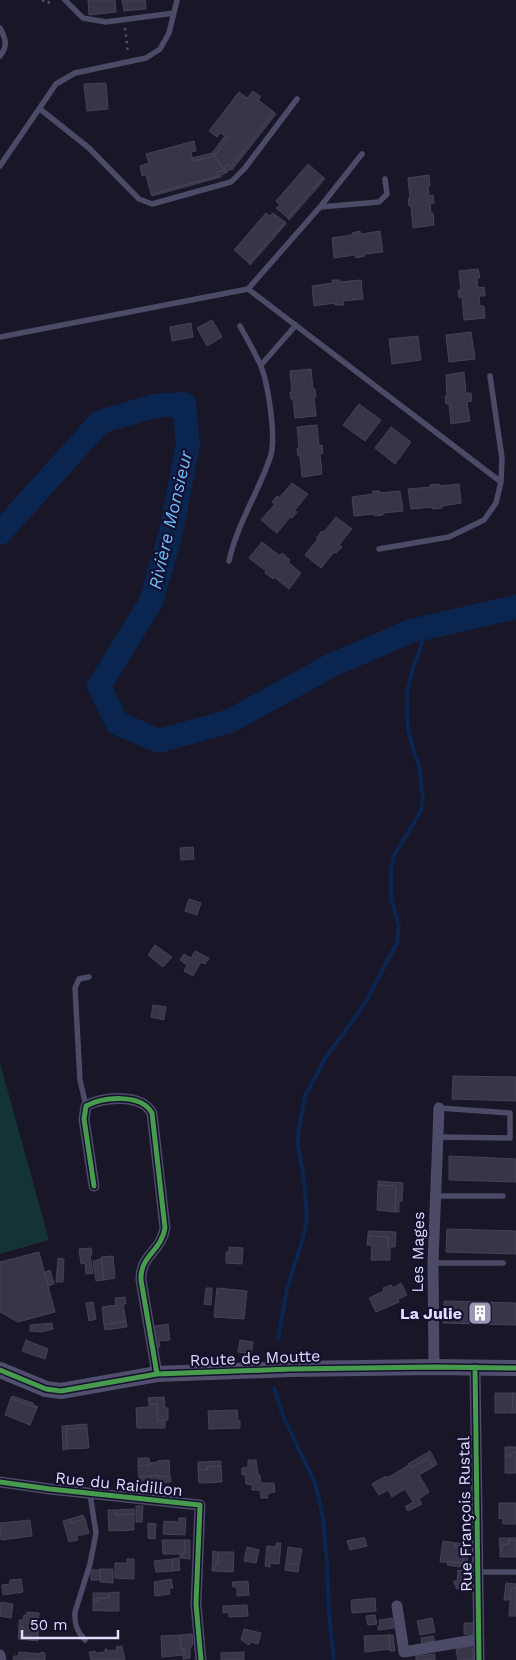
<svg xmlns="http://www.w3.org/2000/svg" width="516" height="1660" viewBox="0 0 516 1660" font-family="'Work Sans',sans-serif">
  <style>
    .green { fill: #133334 }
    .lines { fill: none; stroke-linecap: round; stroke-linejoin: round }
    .stream { stroke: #0a254f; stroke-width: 4 }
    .river { stroke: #0a254f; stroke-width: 24 }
    .building { fill: #383548; stroke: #454159 }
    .path { stroke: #455464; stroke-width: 2.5; stroke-dasharray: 2.5 4; stroke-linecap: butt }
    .lane { stroke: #4b4b67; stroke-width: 5.5 }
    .street { stroke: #4b4b67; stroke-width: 11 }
    .secondary { stroke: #504e6d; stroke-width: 16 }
    .cycleway-casing { stroke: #14102d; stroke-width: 8 }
    .cycleway { stroke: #469c4c; stroke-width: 5 }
    .labels { text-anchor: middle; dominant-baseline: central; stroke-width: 4.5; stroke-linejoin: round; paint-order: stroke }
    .street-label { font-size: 16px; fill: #dfdcff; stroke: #14102d }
    .poi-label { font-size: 16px; font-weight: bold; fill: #dfdcff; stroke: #14102d; text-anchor: end }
    .water-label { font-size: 18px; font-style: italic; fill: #6abdff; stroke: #14102d }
  </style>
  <rect width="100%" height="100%" fill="#191627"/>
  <!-- green -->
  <path class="green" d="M 0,1063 L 49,1240 L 0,1254 Z"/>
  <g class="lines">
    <!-- stream -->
    <path class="stream" d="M 278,1339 L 287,1289 L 304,1235 L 307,1218 L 304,1180 L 298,1146 L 298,1133 L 305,1096 L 326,1057 L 364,1005 L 397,943 L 399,926 L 391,897 L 391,870 L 395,854 L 421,811 L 423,800 L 419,765 L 414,752 L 408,729 L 407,694 L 412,671 L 428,627
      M 274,1388 L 283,1416 L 315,1483 L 323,1517 L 327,1562 L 329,1614 L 334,1660"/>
    <!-- river -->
    <path class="river" d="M 0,533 L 100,422 L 154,406 L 184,404 L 188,444 L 171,532 L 151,602 L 99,686 L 117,723 L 159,741 L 230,721 L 332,665 L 411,631 L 516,607"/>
  </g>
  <!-- building -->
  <path class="building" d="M 88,0 L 115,0 L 116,12 L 89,15 Z
    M 122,0 L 145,0 L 146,9 L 124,11 Z
    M 106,83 L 108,109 L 87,111 L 84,84 Z
    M 253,91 L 261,97 L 258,100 L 274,112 L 231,167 L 228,164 L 224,170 L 214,156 L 228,138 L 220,133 L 217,137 L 209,131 L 239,92 L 247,98 Z
    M 274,112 L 276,114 L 232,170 L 230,169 L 226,173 L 224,170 L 228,164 L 231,167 Z
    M 225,136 L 228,138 L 214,156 L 212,153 Z
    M 194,141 L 196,151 L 191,152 L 193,161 L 214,156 L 224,170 L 217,172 L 218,176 L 151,194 L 146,175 L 142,176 L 140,166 L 149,163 L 146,154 Z
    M 212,153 L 214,156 L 193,161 L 193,158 Z
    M 308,164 L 323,177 L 288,218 L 276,208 L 280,205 L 276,201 Z
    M 224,170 L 226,173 L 221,175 L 221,177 L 152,196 L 151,194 L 218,176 L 217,172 Z
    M 429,175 L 430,186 L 428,186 L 429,196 L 433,195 L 434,203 L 430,203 L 431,213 L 433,213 L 434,225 L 413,228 L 411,206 L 409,206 L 408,199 L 410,199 L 408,178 Z
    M 323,177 L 325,179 L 289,220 L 288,218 Z
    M 266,213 L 269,216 L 273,213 L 285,222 L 249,263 L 234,250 Z
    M 285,222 L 286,224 L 250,265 L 249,263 Z
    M 360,231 L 361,234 L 380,231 L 383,252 L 364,254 L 365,256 L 356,258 L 355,255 L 334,258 L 332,238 L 352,235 L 352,233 Z
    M 478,269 L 480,278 L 477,278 L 478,288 L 484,287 L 485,296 L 479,296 L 480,306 L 484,306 L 485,318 L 464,320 L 462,297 L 459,298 L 458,290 L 461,290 L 459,271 Z
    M 332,280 L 340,280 L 340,282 L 361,280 L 363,299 L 343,301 L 344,305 L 335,305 L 335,303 L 314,306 L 312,286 L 333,283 Z
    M 212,320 L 222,337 L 207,346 L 197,328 Z
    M 191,323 L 193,337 L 172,341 L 170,327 Z
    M 471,332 L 475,359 L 449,362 L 446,335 Z
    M 418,336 L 421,360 L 392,364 L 389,339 Z
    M 311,369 L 313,389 L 315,389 L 316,397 L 314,397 L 316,416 L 295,418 L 293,399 L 291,399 L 290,392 L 292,392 L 290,371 Z
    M 464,372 L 466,393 L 471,393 L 472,401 L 467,402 L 470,421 L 451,424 L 449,404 L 446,404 L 445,396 L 447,396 L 446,375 Z
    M 359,404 L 381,420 L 365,441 L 343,425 Z
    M 317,425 L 319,446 L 322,445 L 323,453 L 320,454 L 322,474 L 302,477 L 300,456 L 298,456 L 297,449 L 299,448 L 297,427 Z
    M 391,427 L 411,442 L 395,464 L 375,448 Z
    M 292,483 L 308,494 L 295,510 L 297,512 L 292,518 L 290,517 L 277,533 L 261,520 L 275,504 L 272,502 L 277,496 L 279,498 Z
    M 439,484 L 439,486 L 459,484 L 461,503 L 442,506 L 442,508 L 432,509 L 432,507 L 411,509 L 408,489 L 431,487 L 430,485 Z
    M 373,491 L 380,491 L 380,493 L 400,491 L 403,511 L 383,513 L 383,515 L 375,516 L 374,514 L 354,516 L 352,497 L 373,494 Z
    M 336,517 L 352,529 L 339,545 L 342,547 L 336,553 L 334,552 L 321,568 L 305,555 L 318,539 L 316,538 L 322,531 L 324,532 Z
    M 262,542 L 280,556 L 282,553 L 290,560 L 288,562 L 301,573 L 289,589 L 274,577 L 273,579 L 265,573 L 266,571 L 249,558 Z
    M 193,847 L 194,859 L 181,860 L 180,848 Z
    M 189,899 L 201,903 L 197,915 L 185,911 Z
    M 155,945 L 172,957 L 163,967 L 148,955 Z
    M 195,951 L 209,958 L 205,964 L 201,962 L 193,976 L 184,971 L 187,965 L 180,960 L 184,954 L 191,958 Z
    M 153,1005 L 166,1007 L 164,1020 L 151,1017 Z
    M 453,1076 L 516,1077 L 516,1101 L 452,1099 Z
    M 449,1156 L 516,1159 L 516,1182 L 449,1180 Z
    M 378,1181 L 403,1183 L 402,1201 L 399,1201 L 399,1212 L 395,1212 L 396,1186 L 378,1185 Z
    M 378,1185 L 396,1186 L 395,1212 L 377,1210 Z
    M 447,1229 L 516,1231 L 516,1254 L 446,1252 Z
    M 368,1231 L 396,1232 L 395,1247 L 388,1247 L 388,1237 L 368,1236 Z
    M 368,1236 L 388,1237 L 388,1247 L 390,1247 L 390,1260 L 371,1260 L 372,1245 L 367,1245 Z
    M 229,1247 L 243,1248 L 242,1264 L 226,1263 L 226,1252 L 229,1252 Z
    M 91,1248 L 92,1255 L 90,1255 L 93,1273 L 86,1274 L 85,1263 L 81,1264 L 79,1249 Z
    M 39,1252 L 55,1312 L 18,1322 L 0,1312 L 0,1262 Z
    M 113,1256 L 115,1278 L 104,1280 L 101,1257 Z
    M 58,1258 L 64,1259 L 63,1282 L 56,1282 Z
    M 101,1259 L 104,1280 L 96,1281 L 93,1261 Z
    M 50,1270 L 54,1284 L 48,1286 L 45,1272 Z
    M 401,1283 L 407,1295 L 398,1299 L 399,1302 L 376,1312 L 369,1298 L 384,1291 L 383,1288 L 391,1285 L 393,1288 Z
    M 206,1288 L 212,1288 L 211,1305 L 204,1304 Z
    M 217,1288 L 247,1291 L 244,1319 L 214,1317 Z
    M 125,1297 L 126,1304 L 123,1304 L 126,1321 L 104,1325 L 102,1307 L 116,1305 L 115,1298 Z
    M 444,1301 L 516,1303 L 516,1325 L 443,1323 Z
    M 93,1302 L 96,1319 L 89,1321 L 86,1303 Z
    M 126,1321 L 127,1327 L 105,1330 L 104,1325 Z
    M 52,1323 L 53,1329 L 42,1332 L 30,1331 L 30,1325 Z
    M 168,1324 L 170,1340 L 159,1341 L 160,1347 L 153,1348 L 150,1327 Z
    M 26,1340 L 48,1349 L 45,1359 L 22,1351 Z
    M 240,1340 L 253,1342 L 251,1354 L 238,1352 Z
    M 495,1393 L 513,1393 L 512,1413 L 495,1413 Z
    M 513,1393 L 516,1393 L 516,1413 L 512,1413 Z
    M 12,1396 L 33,1403 L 33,1405 L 38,1407 L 37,1408 L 11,1398 Z
    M 164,1397 L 165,1408 L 168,1408 L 168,1420 L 158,1421 L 157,1404 L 149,1404 L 148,1398 Z
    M 11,1398 L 37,1408 L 30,1425 L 5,1415 Z
    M 149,1404 L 157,1404 L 158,1421 L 165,1421 L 165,1428 L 137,1428 L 136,1408 L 149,1407 Z
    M 237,1410 L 238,1421 L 240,1421 L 240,1428 L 209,1429 L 208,1411 Z
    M 87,1424 L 87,1428 L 66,1429 L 67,1449 L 63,1450 L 62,1426 Z
    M 87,1428 L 89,1448 L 67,1449 L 66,1429 Z
    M 505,1447 L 516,1447 L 516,1452 L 511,1453 L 511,1456 L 505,1456 Z
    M 430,1451 L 437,1464 L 433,1467 L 428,1458 L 411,1468 L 408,1464 Z
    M 516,1452 L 516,1473 L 505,1473 L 505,1456 L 511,1456 L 511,1453 Z
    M 138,1458 L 149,1458 L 150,1465 L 138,1466 Z
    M 428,1458 L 433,1467 L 419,1475 L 429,1492 L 419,1499 L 422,1504 L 408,1511 L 405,1507 L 413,1502 L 405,1489 L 392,1497 L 388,1490 L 379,1495 L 372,1484 L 386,1476 L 387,1478 L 409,1465 L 411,1468 Z
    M 169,1460 L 170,1476 L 158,1477 L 158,1475 L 153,1475 L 153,1476 L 139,1477 L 138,1466 L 150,1465 L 150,1463 L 158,1462 L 157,1461 Z
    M 248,1460 L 256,1460 L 258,1475 L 260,1475 L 261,1483 L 274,1483 L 275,1492 L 270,1493 L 267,1495 L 268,1498 L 261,1498 L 260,1490 L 252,1490 L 252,1485 L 246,1484 L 245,1474 L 242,1475 L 242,1468 L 248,1467 Z
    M 221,1461 L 221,1466 L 207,1467 L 207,1470 L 198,1470 L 198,1462 Z
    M 221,1466 L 222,1482 L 199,1483 L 198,1470 L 207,1470 L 207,1467 Z
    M 153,1475 L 158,1475 L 158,1477 L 170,1476 L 171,1482 L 139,1483 L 139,1477 L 153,1476 Z
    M 499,1503 L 516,1503 L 516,1524 L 503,1524 L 503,1518 L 499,1519 Z
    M 136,1506 L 143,1506 L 142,1522 L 136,1522 Z
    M 134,1509 L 134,1514 L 116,1515 L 116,1510 Z
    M 108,1510 L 116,1510 L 116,1515 L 134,1514 L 134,1530 L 109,1531 Z
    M 83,1515 L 85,1519 L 71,1523 L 70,1519 Z
    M 179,1518 L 186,1518 L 185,1535 L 163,1534 L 164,1521 L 178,1522 Z
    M 70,1519 L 71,1523 L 85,1519 L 89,1533 L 77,1536 L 78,1540 L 69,1542 L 63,1521 Z
    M 30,1520 L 32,1536 L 1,1540 L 0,1523 Z
    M 148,1523 L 156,1524 L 155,1539 L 148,1538 Z
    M 361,1538 L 365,1538 L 367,1546 L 350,1550 L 347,1541 Z
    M 499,1538 L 516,1538 L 516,1541 L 509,1540 L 509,1544 L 502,1545 L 502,1551 L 500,1551 Z
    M 162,1540 L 185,1540 L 184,1554 L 163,1554 Z
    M 185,1540 L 190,1540 L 190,1559 L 180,1558 L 180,1554 L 184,1554 Z
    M 509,1540 L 516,1541 L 516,1557 L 500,1557 L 500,1551 L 502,1551 L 502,1545 L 509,1544 Z
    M 443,1541 L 456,1543 L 455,1547 L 464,1548 L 463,1563 L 440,1562 Z
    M 276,1543 L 281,1543 L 279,1564 L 270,1563 L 270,1567 L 265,1566 L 267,1546 L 276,1547 Z
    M 456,1543 L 469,1544 L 467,1565 L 461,1565 L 460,1567 L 447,1565 L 448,1561 L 463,1563 L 464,1548 L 455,1547 Z
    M 247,1547 L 259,1550 L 256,1563 L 244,1561 Z
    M 288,1547 L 302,1549 L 299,1565 L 286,1563 Z
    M 213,1551 L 218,1552 L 218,1564 L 215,1564 L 214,1571 L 212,1571 Z
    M 218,1552 L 234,1552 L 233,1572 L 214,1571 L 215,1564 L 218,1564 Z
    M 179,1558 L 180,1570 L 173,1571 L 172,1559 Z
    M 127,1559 L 134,1559 L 134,1579 L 115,1578 L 115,1563 L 127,1563 Z
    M 172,1559 L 173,1571 L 156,1572 L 154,1561 Z
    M 286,1563 L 299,1565 L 298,1572 L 285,1570 Z
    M 100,1569 L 113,1569 L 113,1583 L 100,1582 Z
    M 91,1570 L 100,1570 L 100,1580 L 91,1580 Z
    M 458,1570 L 470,1572 L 468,1589 L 456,1589 L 456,1585 L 454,1584 L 454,1581 L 457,1581 Z
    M 21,1579 L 23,1592 L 3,1595 L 2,1585 L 10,1584 L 10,1580 Z
    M 171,1579 L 173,1588 L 169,1588 L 170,1594 L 155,1596 L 154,1582 Z
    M 248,1581 L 249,1595 L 237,1596 L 237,1587 L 233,1587 L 232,1582 Z
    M 506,1583 L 516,1584 L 516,1588 L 511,1588 L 510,1600 L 504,1600 Z
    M 511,1588 L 516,1588 L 516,1616 L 509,1616 Z
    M 119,1592 L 119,1611 L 104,1611 L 104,1610 L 93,1611 L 93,1600 L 98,1601 L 98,1598 L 109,1598 L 109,1593 Z
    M 93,1593 L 109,1593 L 109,1598 L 98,1598 L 98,1601 L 93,1600 Z
    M 375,1598 L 376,1611 L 352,1613 L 351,1600 Z
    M 1,1602 L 13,1604 L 11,1618 L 0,1616 Z
    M 247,1605 L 248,1616 L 229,1617 L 229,1612 L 223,1613 L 223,1606 Z
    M 27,1612 L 39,1613 L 38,1641 L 29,1640 L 30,1636 L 23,1635 L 23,1626 L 19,1626 L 19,1620 L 23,1620 L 24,1615 L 27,1615 Z
    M 375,1615 L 377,1624 L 368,1625 L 366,1616 Z
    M 392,1618 L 394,1628 L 378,1630 L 378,1626 L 380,1626 L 379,1620 Z
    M 432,1618 L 435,1632 L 420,1635 L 417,1621 Z
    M 464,1623 L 475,1623 L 476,1634 L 464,1634 Z
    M 19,1626 L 23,1626 L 23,1635 L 30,1636 L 29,1640 L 18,1639 Z
    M 244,1629 L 261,1633 L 258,1644 L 251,1642 L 249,1645 L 241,1640 Z
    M 192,1634 L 193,1644 L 190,1648 L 190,1658 L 183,1659 L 184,1649 L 181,1649 L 180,1635 Z
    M 180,1635 L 181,1649 L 184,1649 L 185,1655 L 162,1657 L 161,1636 Z
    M 389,1635 L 393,1635 L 395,1651 L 390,1651 Z
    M 389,1635 L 390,1649 L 365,1652 L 364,1636 Z
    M 433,1636 L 435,1641 L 422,1644 L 421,1638 Z
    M 122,1646 L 125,1660 L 91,1660 L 89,1652 L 95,1651 L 96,1653 L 105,1652 L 105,1649 L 107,1649 L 107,1651 L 117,1650 L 116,1647 Z
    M 472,1646 L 474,1660 L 458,1660 L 456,1649 Z
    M 19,1652 L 41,1654 L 41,1652 L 45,1653 L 45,1660 L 13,1660 L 14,1656 L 18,1656 Z
    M 244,1652 L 244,1660 L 221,1660 L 221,1653 Z
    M 435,1654 L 435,1660 L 416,1660 L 416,1656 Z"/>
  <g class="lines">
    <!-- path -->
    <path class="path" d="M 42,0 L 48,3 L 51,0
      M 125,28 L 128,53"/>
    <!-- lane -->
    <path class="lane" d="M 65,0 L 83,18 L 106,22 L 174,13
      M 0,28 C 6,39 8,46 0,56
      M 40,109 L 89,148 L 139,199 L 152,204 L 231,182 L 245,168 L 297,99
      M 0,166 L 56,84 L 75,73 L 146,58 L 160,49 L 169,33 L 177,0
      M 320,207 L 379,202 L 387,194 L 385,179
      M 248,289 L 501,482
      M 0,337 L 248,289 L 320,207 L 362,154
      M 261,365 L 296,325
      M 379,549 L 449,537 L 484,520 L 496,503 L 501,482 L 502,458 L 490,376
      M 229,561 C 237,524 258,493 270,458 C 277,440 268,382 260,364 C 254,351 247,339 240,326
      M 86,1106 L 80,1080 L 75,988 L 79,979 L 89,977
      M 438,1137 L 510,1138 L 510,1113 L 439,1108
      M 435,1196 L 503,1196
      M 433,1263 L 503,1263
      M 478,1572 L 516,1572
      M 85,1640 C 77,1632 74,1624 75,1612 L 90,1564 L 96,1533 L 90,1494"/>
    <!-- street -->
    <path class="street" d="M 94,1186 L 84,1119 L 86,1106 C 103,1097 141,1093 152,1113 L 165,1228 C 161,1252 140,1255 141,1280 L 157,1374
      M 434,1367 L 433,1263 L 439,1108
      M 475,1367 L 479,1660
      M 0,1482 L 50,1489 L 200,1505 L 196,1604 L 201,1660
      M 397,1606 L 404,1652 L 479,1639
      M 0,1655 L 1,1660"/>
    <!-- secondary -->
    <path class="secondary" d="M 0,1370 L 46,1389 L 61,1391 L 157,1374 L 291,1369 L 434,1367 L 516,1368"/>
    <!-- cycleway casing -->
    <g class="cycleway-casing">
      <path id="cycleway" d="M 94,1186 L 84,1119 L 86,1106 C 103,1097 141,1093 152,1113 L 165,1228 C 161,1252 140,1255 141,1280 L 157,1374
        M 475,1367 L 479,1660
        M 0,1370 L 46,1389 L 61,1391 L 157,1374 L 291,1369 L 434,1367 L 516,1368
        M 0,1482 L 50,1489 L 200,1505 L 196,1604 L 201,1660"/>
    </g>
    <!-- cycleway -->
    <use href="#cycleway" class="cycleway"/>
  </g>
  <!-- icons -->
  <defs>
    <g id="building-square" transform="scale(1.25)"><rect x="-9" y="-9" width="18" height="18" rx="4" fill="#9a97b3" stroke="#14102d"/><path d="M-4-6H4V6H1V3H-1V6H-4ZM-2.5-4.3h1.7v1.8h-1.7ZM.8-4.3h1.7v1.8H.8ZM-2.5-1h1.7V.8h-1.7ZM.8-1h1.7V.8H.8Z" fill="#fff"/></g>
  </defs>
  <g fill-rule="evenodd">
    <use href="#building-square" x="480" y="1313"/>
  </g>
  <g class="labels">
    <!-- street labels -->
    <g class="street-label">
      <text transform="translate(418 1252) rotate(-89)">Les Mages</text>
      <text transform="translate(255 1358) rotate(-2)">Route de Moutte</text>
      <text transform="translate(119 1484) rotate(6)">Rue du Raidillon</text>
      <text transform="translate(465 1514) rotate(-91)">Rue François Rustal</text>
    </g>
    <!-- poi labels -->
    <g class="poi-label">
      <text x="462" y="1313">La Julie</text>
    </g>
    <!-- water labels -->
    <g class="water-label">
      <text transform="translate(170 520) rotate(-77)">Rivière Monsieur</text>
    </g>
  </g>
  <!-- scale -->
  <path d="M22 1630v8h96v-8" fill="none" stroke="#dfdcff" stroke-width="2.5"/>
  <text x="30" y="1630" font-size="15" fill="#dfdcff" stroke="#14102d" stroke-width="4" paint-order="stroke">50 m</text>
</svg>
